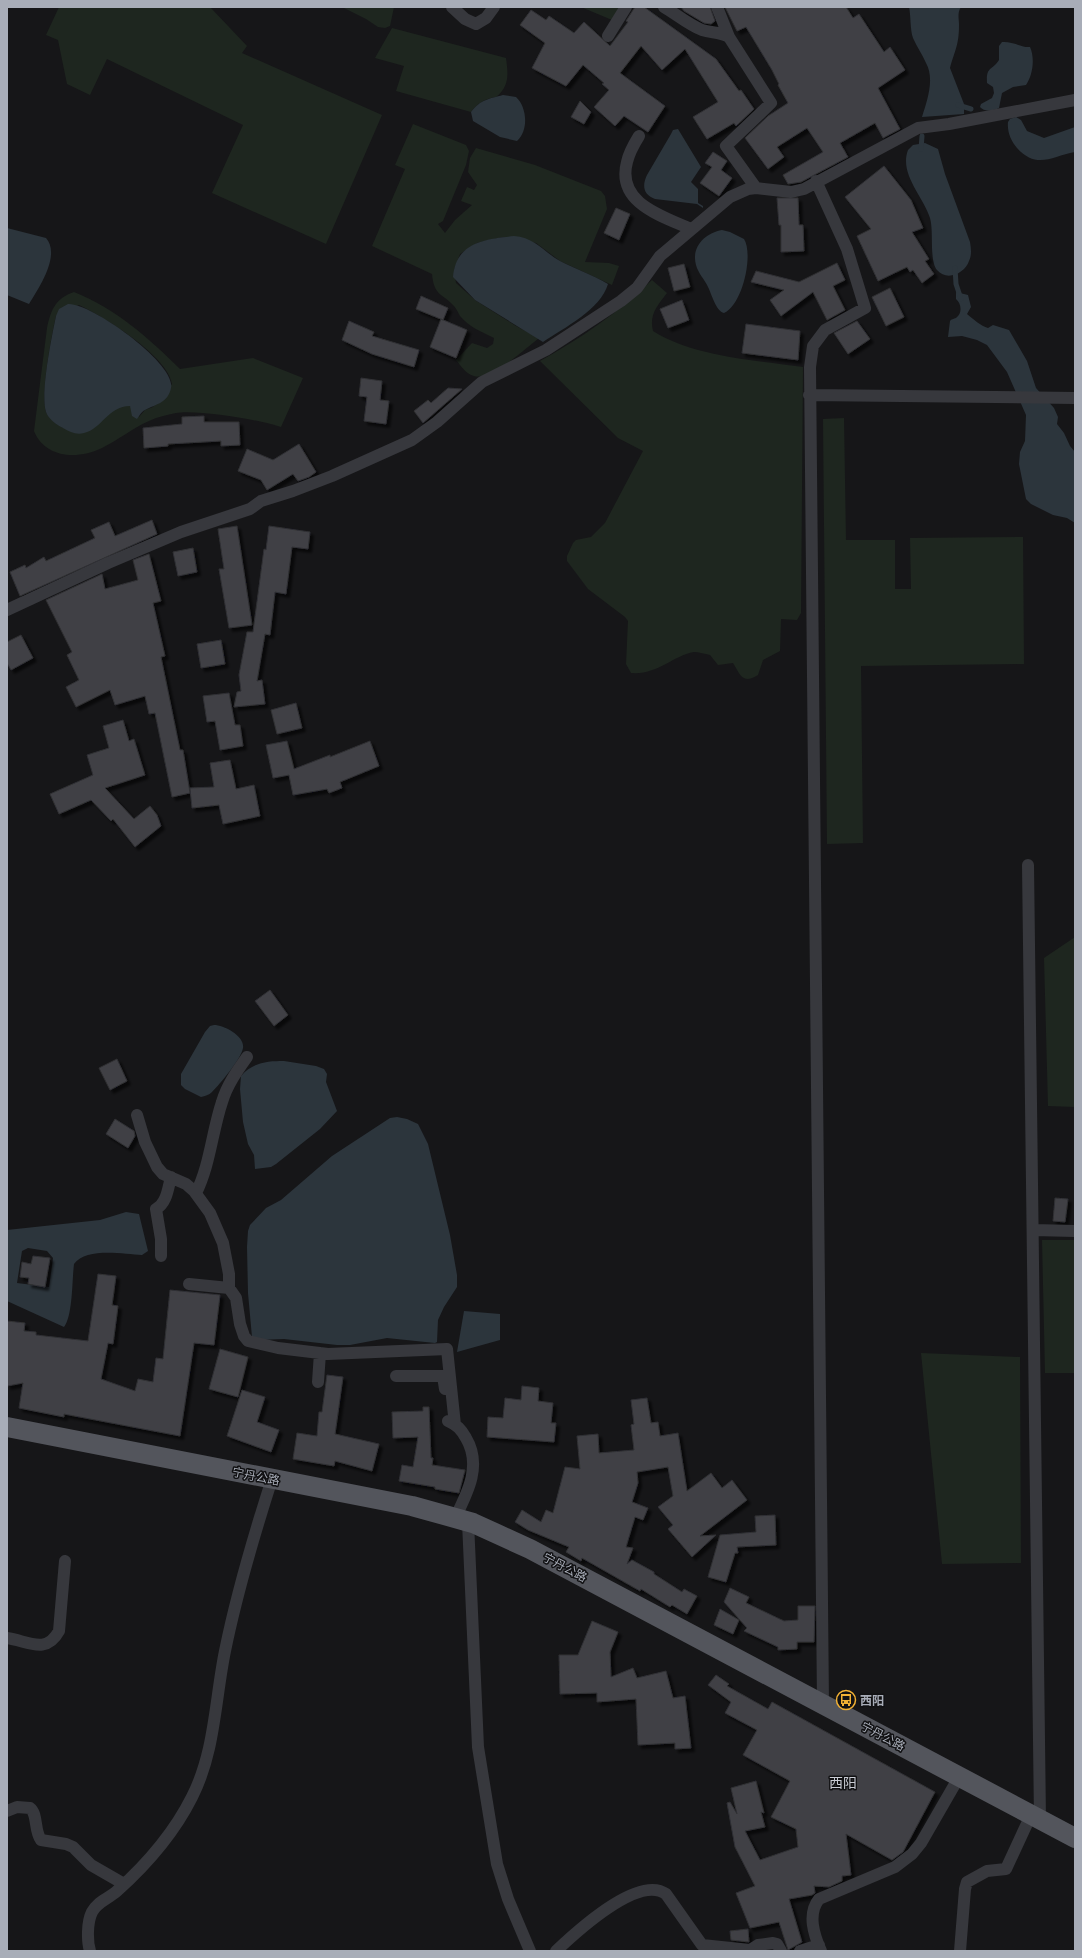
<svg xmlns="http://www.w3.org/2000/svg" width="1082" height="1958" viewBox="0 0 1082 1958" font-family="'Noto Sans','Noto Sans SC',sans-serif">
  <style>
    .green { fill: #1e261f; fill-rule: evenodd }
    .water { fill: #2c353c; fill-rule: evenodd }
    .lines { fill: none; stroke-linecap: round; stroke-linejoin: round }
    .stream { stroke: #2c353c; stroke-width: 5 }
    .building { fill: #404145; stroke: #303034; filter: url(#shadow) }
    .street { stroke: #37383d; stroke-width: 12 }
    .primary { stroke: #53555c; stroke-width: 20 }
    .labels { text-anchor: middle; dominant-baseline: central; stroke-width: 3; stroke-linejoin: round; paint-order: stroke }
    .street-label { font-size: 12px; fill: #a8adb8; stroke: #111113 }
    .poi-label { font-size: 12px; font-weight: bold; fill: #a8adb8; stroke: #111113; text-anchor: start }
    .quarter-label { font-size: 14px; fill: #c9ccd4; stroke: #111113 }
  </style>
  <defs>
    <filter id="shadow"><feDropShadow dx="3.5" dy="3.5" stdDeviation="1" flood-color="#0009"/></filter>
  </defs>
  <rect width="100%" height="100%" fill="#161618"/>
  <!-- green -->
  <path class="green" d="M 59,7 L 210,7 L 247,46 L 242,53 L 382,115 L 326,244 L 212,193 L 243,125 L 107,59 L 90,95 L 67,84 L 58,40 L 46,35 Z
    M 342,7 L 394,7 L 390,26 L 385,28 L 378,27 L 366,19 Z
    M 581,7 L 620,7 L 612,20 Z
    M 392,28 L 506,58 C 508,73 510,86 496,97 C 484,99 478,103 471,112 L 396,91 L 404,66 L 375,58 Z
    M 413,124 L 466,145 L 469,151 L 466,165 L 443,221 L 438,224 L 445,233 L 455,220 L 472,205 L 461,201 L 467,187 L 474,190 L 477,185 L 468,172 L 470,158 L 476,148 L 535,165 L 601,191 L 605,196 L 607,209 L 585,262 L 609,263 L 619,266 L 612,285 L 560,261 L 536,243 L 503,237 L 477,243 L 460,254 L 454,270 L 456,283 L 475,300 L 516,326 L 539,338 C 526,348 491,381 474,376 C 466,374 461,366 456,360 L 472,343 L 487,348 L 493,344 L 494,338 C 482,332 469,327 460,316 C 458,313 457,309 454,306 C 442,293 434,296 432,274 L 372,246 L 405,169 L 395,165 Z
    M 652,280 L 667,293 C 657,306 649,315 653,331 C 694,357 755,360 803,367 L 801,613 L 797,620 L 781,619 L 780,651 L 763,660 L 758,675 C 742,685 740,674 733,663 L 718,665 L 710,655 C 705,654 699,652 694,652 C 672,656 658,675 631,673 L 626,664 L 628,621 L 625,617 L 588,589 L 567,561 L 567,556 L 573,543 L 576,540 L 591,537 L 605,523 L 643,451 L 618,438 L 540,361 C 580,339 619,312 652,280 Z
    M 74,292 C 115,308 149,338 180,369 L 253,358 L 303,378 L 281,427 C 262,420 195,409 176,413 C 167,415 157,417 149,421 C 133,428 118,440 102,448 C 77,460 45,458 34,431 L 47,328 C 51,309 56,298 74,292 ZM 79,305 C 104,317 168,356 172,384 L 153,407 L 145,410 L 139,417 L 130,406 L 122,406 L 63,428 C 57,424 50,420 47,414 C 39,400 52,333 56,316 Z
    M 844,418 L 846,540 L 895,540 L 895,589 L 911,589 L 910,538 L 1023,537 L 1024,664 L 861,666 L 863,843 L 827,844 L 823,419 Z
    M 1075,937 L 1075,1107 L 1048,1106 L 1044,958 Z
    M 1042,1240 L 1075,1240 L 1075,1373 L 1045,1373 Z
    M 921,1353 L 1020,1357 L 1021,1563 L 942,1564 Z"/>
  <!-- water -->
  <path class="water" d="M 909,7 L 961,7 C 957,13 959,18 959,25 C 959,45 955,50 950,68 L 964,104 L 964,114 L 922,117 C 927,101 935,79 926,63 C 922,54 917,47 913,38 C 910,30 911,16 909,7 Z
    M 1002,42 C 1013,41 1022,48 1030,47 C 1035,58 1033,75 1026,85 L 1013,87 L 1002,93 L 999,108 C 993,111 984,112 980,107 L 981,104 L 992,98 L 994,93 L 993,87 L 987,83 C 986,66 992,71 999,60 L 999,46 Z
    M 503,95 L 516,97 C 527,107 529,130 517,141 L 500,137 L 473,121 L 471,112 C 481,99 489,99 503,95 Z
    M 1016,117 L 1021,120 L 1027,131 L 1044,138 L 1075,127 L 1075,152 C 1052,156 1037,170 1017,148 C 1011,141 1007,132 1008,122 L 1010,119 Z
    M 678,129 L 701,167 L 691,182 L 698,189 L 698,203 L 703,206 L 703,208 L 697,204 L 655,199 C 643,195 642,185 647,175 L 671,134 L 673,130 Z
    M 925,143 L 938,149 L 945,174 L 970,242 C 971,248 972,255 969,261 C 965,273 947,282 937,270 C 929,261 934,231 930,218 C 923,196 899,174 908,150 L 913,145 Z
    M 7,228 L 46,238 C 61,255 39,288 29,304 L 7,295 Z
    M 722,230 L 730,232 L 744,239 C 754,255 742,306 724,313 C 716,311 712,295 708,287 C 705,280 698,273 696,265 C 691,247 705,233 722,230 Z
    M 514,236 C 534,237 544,252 560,261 C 576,269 593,275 608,284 C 601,309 564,328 543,342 L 475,300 L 453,277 C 456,242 485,239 514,236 Z
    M 956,292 L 968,295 L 971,307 L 967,314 C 973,319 981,326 988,328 L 993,325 L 1009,330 L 1027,361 L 1036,388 L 1054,408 L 1058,417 L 1057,424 L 1064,433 L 1070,446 L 1075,452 L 1075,523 L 1067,518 L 1053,515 L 1031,504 L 1026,499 L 1019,464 L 1020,452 L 1025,441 L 1026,415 L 1007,372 L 987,345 L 977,340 L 962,336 L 948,337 L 950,321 C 951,319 954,319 956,318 C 963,313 961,303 956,299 Z
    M 68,304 C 90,302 177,364 171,388 C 168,403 156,404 145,410 C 141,412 140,415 137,419 L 132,416 L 130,406 C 108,406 102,429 84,433 C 76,435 70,432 63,428 C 57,425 48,419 46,412 C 40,394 52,335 56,316 L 59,309 Z
    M 214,1025 C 224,1025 245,1036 243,1048 C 241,1059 220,1084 212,1092 C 209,1095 205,1096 201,1097 L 185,1089 L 181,1085 L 181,1074 L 205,1032 L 210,1026 Z
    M 284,1061 L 316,1066 L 324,1069 L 327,1074 L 326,1082 L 337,1111 L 320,1129 L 276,1164 L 271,1167 L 255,1169 L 254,1155 L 248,1144 L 243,1122 L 240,1089 L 241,1076 C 253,1062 268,1061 284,1061 Z
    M 397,1117 L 407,1119 L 418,1124 L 428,1144 L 450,1235 L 457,1275 L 457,1287 L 444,1307 L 438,1320 L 437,1342 L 435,1343 L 387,1338 L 350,1345 L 337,1345 L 284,1339 L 257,1340 L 252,1337 L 248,1293 L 247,1247 L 248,1231 L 250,1225 L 266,1208 L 281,1200 L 332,1156 L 390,1118 Z
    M 126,1212 L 139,1214 L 148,1251 L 142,1255 C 123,1254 86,1247 74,1264 C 72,1279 73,1316 64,1327 L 7,1301 L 7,1230 L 100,1220 ZM 28,1248 L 47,1251 L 53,1258 L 49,1287 L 17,1283 L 22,1251 Z
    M 464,1311 L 500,1314 L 500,1340 L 457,1352 Z"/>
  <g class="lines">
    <!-- stream -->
    <path class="stream" d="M 958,105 L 971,109
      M 921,149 L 922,136
      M 955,268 L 956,284 L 961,299"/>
  </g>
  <!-- building -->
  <path class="building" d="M 635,7 L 644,7 L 716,59 L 739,91 L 741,90 L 754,109 L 736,126 L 734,123 L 707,139 L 693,117 L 718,102 L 685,49 L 662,70 L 641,46 L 620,73 L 665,106 L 648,132 L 624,116 L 615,126 L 594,107 L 609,90 L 602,84 L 604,83 L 583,65 L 566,86 L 532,68 L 545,43 L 520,25 L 531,10 L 546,20 L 549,16 L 574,33 L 584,22 L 610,46 L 628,22 L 626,21 Z
    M 681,7 L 710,7 L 715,21 L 711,24 L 704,23 L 684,11 Z
    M 725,7 L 846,7 L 853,18 L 859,14 L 884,52 L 890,47 L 905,70 L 878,88 L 900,129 L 883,138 L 875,123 L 840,143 L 848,157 L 801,182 L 788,184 L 783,175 L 823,152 L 807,128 L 777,147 L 784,157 L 768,169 L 745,138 L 768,116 L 788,103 L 778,85 L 779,84 L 772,70 L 746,27 L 737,31 Z
    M 580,101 L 591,112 L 584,124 L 571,117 Z
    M 713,152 L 727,161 L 721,170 L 732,178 L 719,196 L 700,183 L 712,167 L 705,163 Z
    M 884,166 L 911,200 L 923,228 L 912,232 L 929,259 L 925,261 L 934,274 L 922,283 L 913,270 L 910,272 L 907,267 L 878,281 L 857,236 L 871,229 L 845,197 Z
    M 777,198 L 798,198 L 799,225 L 803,225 L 804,251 L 781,252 L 781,225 L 779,225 Z
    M 616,208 L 630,214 L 619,240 L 604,233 Z
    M 837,263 L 845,280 L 833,286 L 845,310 L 827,320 L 813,292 L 781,316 L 770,300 L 784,290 L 751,282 L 756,271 L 799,282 Z
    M 684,264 L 690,287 L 674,291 L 668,268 Z
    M 890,288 L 904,317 L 886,326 L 872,297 Z
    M 421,296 L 448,308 L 443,320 L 416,309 Z
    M 682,300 L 689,320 L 668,328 L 660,309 Z
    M 441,319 L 467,330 L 456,358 L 430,347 Z
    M 349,321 L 374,332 L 372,336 L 419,350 L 414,367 L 372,354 L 342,340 Z
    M 857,321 L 870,339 L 848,354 L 834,333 Z
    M 746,324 L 800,331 L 798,360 L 742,353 Z
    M 361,378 L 382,381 L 380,400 L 389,401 L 386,424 L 364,421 L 367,397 L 359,396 Z
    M 448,388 L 462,389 L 423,423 L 414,411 L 428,400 L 431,403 Z
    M 204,416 L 204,422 L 239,422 L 240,445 L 221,446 L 221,441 L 168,444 L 168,446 L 144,448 L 143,428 L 182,424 L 182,417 Z
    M 299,444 L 316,472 L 309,477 L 298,481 L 293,474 L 267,490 L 261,480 L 238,471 L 247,449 L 273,460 Z
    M 152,520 L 157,534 L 20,596 L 10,572 L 25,565 L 26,568 L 44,557 L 46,561 L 95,538 L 91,530 L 109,522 L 115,536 Z
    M 237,526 L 252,625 L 229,628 L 219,569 L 224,569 L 218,529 Z
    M 269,526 L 310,532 L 308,549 L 292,547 L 286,594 L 275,592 L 270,635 L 265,634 L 257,681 L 262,680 L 265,704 L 234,707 L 237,692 L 241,691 L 239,675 L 247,632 L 253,632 L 264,549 L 266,550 Z
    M 193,548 L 197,572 L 178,576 L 173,552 Z
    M 149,554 L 161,601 L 153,603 L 165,656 L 161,657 L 180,750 L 183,750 L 190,793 L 172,797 L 155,713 L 149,714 L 145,696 L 115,705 L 110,690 L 76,707 L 66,687 L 79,680 L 67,655 L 72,652 L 46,600 L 102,574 L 105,589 L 138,580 L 133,560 Z
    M 21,635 L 33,658 L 11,670 L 7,663 L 7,642 Z
    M 221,640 L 225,664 L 201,668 L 197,644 Z
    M 229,693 L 235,725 L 240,725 L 243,746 L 220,750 L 215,721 L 207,722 L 203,696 Z
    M 296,703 L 302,728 L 277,734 L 271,710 Z
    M 123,720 L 129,741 L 134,739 L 145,775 L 105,788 L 134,819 L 150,806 L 157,815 L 161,826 L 135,847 L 113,819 L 111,821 L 91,800 L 59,814 L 50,794 L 93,775 L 87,755 L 109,748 L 103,726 Z
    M 287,741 L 294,769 L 330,755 L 330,757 L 370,741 L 379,766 L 340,782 L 342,788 L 329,793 L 327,789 L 293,795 L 289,775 L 273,778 L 266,745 Z
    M 230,760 L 236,789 L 254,785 L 260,816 L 223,824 L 219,805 L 192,808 L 190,788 L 214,787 L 210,763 Z
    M 270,990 L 288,1015 L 274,1026 L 255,1001 Z
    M 117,1059 L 127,1081 L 110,1090 L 99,1068 Z
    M 115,1119 L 134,1131 L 135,1136 L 128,1148 L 106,1134 Z
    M 1055,1198 L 1068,1199 L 1065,1222 L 1053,1221 Z
    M 33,1256 L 50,1258 L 45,1287 L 28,1284 L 29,1278 L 20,1277 L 22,1262 L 31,1264 Z
    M 98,1274 L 116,1276 L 112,1305 L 118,1306 L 113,1344 L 108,1343 L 101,1379 L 135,1391 L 138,1379 L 153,1382 L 156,1358 L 163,1359 L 170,1290 L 220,1295 L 214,1345 L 194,1343 L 180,1436 L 64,1414 L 64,1417 L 19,1408 L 23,1383 L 7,1386 L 7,1321 L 25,1323 L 24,1331 L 36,1332 L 36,1335 L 88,1341 Z
    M 220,1349 L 248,1357 L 238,1397 L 209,1389 Z
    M 327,1375 L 343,1377 L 335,1434 L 379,1444 L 372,1471 L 335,1461 L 334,1466 L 293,1459 L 297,1433 L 317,1436 L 319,1412 L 322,1412 Z
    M 522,1386 L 539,1388 L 538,1401 L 553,1403 L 551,1423 L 556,1423 L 554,1442 L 487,1437 L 488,1417 L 503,1418 L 505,1398 L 521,1400 Z
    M 242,1390 L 265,1397 L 257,1422 L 279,1430 L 271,1452 L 227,1436 Z
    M 647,1398 L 651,1423 L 658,1422 L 660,1436 L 678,1433 L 687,1491 L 711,1473 L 722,1488 L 732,1480 L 747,1500 L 700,1536 L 716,1535 L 692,1557 L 668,1529 L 673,1525 L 658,1507 L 673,1496 L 668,1467 L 637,1472 L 638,1483 L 632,1502 L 648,1508 L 643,1520 L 635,1517 L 626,1547 L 633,1548 L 627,1564 L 632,1560 L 654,1572 L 654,1574 L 682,1592 L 684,1589 L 697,1596 L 687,1614 L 672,1605 L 670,1607 L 641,1589 L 640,1591 L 582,1558 L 581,1561 L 566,1552 L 569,1547 L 528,1530 L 515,1522 L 522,1510 L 541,1522 L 546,1510 L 553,1513 L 565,1467 L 580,1469 L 577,1436 L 598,1434 L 599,1453 L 634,1450 L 631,1425 L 634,1424 L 631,1400 Z
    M 423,1407 L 429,1407 L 431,1458 L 433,1458 L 432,1465 L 465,1470 L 459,1493 L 435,1489 L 435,1487 L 399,1481 L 402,1465 L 413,1467 L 418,1437 L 393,1438 L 392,1412 L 423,1411 Z
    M 775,1515 L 776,1545 L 737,1547 L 738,1553 L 735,1553 L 726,1582 L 708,1577 L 720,1535 L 756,1532 L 755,1516 Z
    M 730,1588 L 749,1597 L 746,1603 L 784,1621 L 798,1620 L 798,1606 L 815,1606 L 814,1642 L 797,1642 L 797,1649 L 778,1650 L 778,1647 L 744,1631 L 747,1628 L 724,1602 Z
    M 720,1609 L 739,1620 L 733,1634 L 714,1625 Z
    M 592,1621 L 618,1632 L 610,1652 L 611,1677 L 633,1668 L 637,1678 L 666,1671 L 673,1698 L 685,1696 L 691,1748 L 675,1749 L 675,1743 L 638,1745 L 636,1699 L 597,1702 L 597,1693 L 560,1694 L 559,1655 L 578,1655 Z
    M 716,1675 L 729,1684 L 727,1686 L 768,1709 L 772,1702 L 935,1792 L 903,1852 L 892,1860 L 846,1834 L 851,1875 L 842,1876 L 842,1881 L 829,1887 L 814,1886 L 815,1893 L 812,1895 L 789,1899 L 802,1942 L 788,1950 L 779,1922 L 750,1928 L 736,1893 L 755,1886 L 735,1847 L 727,1803 L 730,1802 L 737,1814 L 731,1788 L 756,1781 L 764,1813 L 761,1812 L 765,1827 L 745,1831 L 760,1860 L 798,1847 L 796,1829 L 771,1817 L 790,1781 L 743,1755 L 757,1730 L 725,1713 L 731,1702 L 708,1685 Z
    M 748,1929 L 749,1942 L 731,1940 L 730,1931 Z"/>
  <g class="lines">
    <!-- street -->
    <path class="street" d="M 452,7 L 465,19 L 476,24 L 486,18 L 494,7
      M 664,7 C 676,14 689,25 702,30 C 712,33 720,32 729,37 L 771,103 L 726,146 L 756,188
      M 717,7 L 729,37
      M 608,36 L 626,7
      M 639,136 C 634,144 629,153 627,162 C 616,203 662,216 691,229
      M 816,181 L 847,249 L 865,308 L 825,330 L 813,346 L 810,367 L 823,1704
      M 809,395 L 1075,398
      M 7,610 L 108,563 L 181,532 L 250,509 L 261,501 L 293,491 L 332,476 L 412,440 L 437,422 L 482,382 L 546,350 L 621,301 L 637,288 L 660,256 L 730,197 L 748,189 L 756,188 L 791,192 L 804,189 L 918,128 L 949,124 L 1075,100
      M 1028,865 L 1040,1820
      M 137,1115 L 145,1142 L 157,1167 L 163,1174 L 186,1184 L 194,1191 L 210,1213 L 223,1243 L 229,1274 L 229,1288 L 236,1298 L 240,1324 L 244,1336 L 248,1341 L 278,1348 L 328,1354 L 447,1349 L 455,1425
      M 196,1193 C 210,1165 212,1132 222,1102 C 227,1085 237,1071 247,1057
      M 1033,1230 L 1075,1231
      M 161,1256 L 161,1239 L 156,1209 C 167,1203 168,1188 171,1177
      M 189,1284 L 229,1288
      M 396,1376 L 443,1376 L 445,1389
      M 318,1382 L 320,1353
      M 448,1421 C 457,1425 461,1429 466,1438 C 482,1465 468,1492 455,1518
      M 468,1522 L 478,1747 L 497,1864 L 508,1899 L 530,1951
      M 7,1638 C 28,1641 46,1655 59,1631 L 65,1561
      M 7,1811 L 17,1807 L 30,1808 C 38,1814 34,1831 41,1840 L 66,1844 L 73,1847 L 91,1865 L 124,1884
      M 90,1951 C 87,1941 87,1922 92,1912 C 97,1902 108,1899 117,1891 C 146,1865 174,1833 192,1797 C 215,1752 215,1700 225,1651 C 237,1592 254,1535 272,1479
      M 556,1951 C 575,1933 638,1874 666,1894 L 702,1945 L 750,1950 L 758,1945 L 773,1943 L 777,1944 L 781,1951
      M 800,1951 L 819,1945
      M 821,1951 C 814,1935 807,1914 819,1899 L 895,1867 L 912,1854 L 921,1843 L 959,1777
      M 960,1951 L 965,1889 L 967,1882 L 987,1871 L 1006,1869 L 1031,1815"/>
    <!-- primary -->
    <path class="primary" d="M 7,1427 L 412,1506 L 473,1523 L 530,1549 L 1075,1838"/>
  </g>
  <!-- icons -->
  <defs>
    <g id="bus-ring" transform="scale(1)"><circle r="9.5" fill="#111113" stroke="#f2b134" stroke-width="1.5"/><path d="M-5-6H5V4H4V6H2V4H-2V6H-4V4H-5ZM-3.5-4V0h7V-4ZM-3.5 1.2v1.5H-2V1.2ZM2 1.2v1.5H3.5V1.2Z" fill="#f2b134"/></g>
  </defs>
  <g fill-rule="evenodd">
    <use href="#bus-ring" x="846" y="1700"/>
  </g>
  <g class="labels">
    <!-- street labels -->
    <g class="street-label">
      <text transform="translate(256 1476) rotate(11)">宁丹公路</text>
      <text transform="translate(565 1567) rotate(28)">宁丹公路</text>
      <text transform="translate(883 1736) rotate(28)">宁丹公路</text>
    </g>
    <!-- poi labels -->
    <g class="poi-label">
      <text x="860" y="1700">西阳</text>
    </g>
    <!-- quarter labels -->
    <g class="quarter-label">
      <text x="843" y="1782">西阳</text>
    </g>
  </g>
  <!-- border -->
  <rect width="1082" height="1958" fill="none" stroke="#a8adb8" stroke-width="16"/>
</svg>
